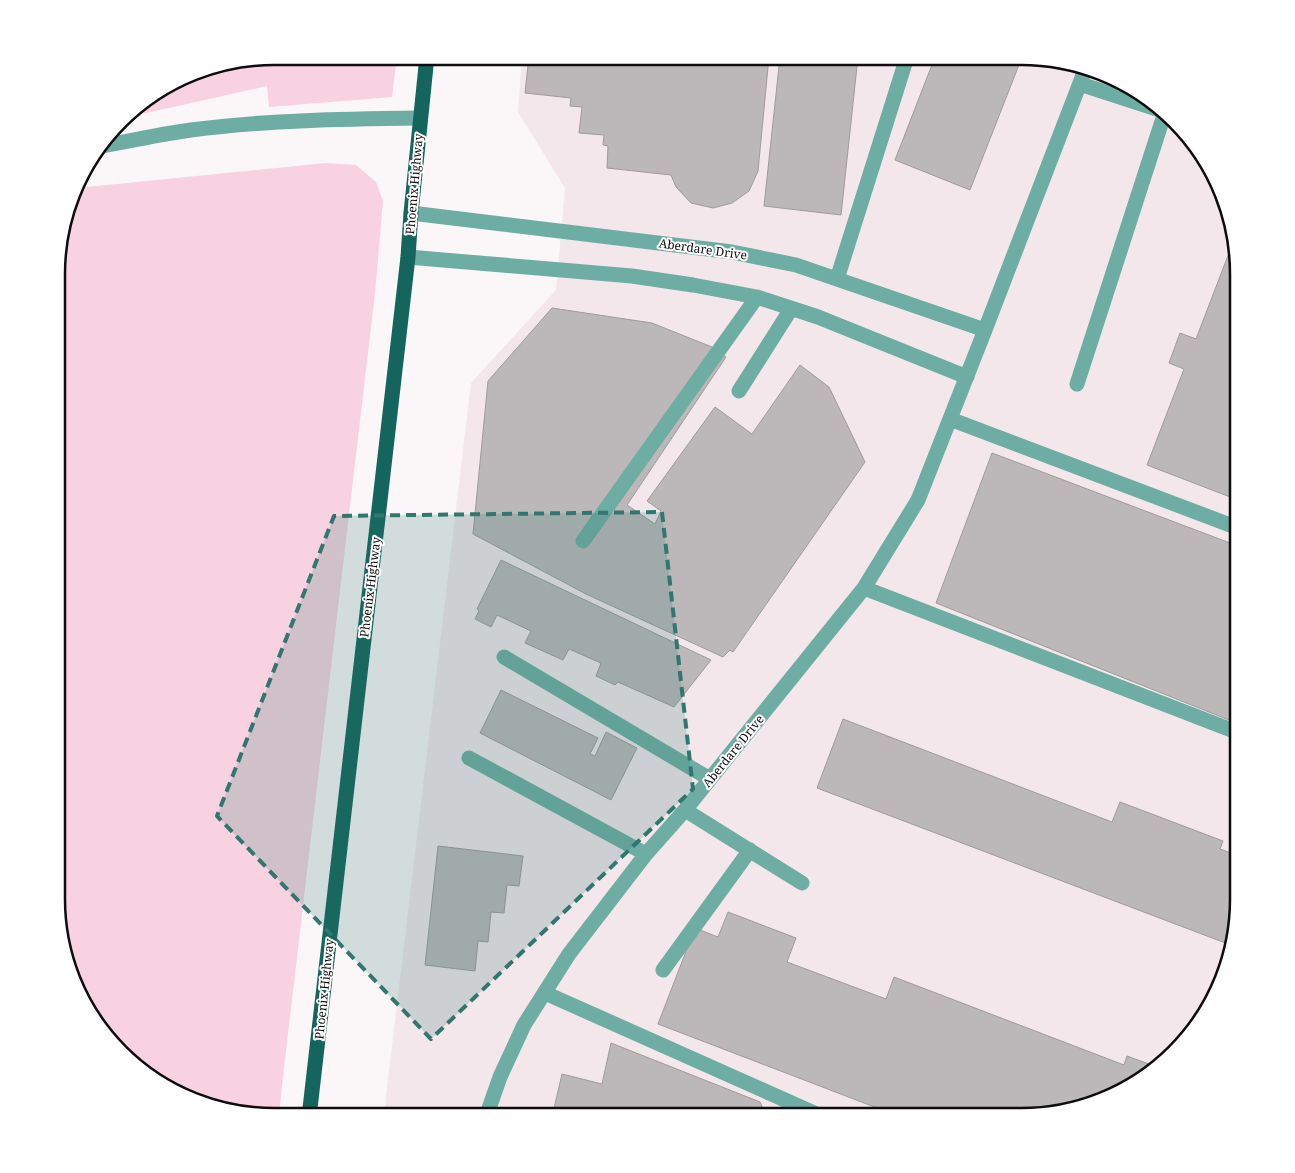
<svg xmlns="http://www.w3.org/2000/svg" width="1295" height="1173" viewBox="0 0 1295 1173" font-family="'Noto Serif',serif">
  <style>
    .built { fill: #f3e7eb }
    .park { fill: #f8d2e1 }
    .building { fill: #bcb7b9; stroke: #9f9a9c }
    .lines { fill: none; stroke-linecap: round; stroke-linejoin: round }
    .minor { stroke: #6eada4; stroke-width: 15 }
    .major { stroke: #13655d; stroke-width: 15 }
    .marked { fill: #30776f; fill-opacity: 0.2; stroke: #30776f; stroke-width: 4; stroke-dasharray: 10 6; stroke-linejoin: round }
    .labels { text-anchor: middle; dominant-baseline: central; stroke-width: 4; stroke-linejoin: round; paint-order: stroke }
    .street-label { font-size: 12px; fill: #0e0c0d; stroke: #fff }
    .rim { fill: none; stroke: #0e0c0d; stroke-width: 2.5 }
  </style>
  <rect width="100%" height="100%" fill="#fbf6f8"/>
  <!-- built -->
  <path class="built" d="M 522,56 L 1036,57 L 1117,79 L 1185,130 L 1222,190 L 1238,259 L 1239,900 L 1216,995 L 1165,1063 L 1104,1100 L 1035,1116 L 385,1117 L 386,1096 L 471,383 L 556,290 L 565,188 L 518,112 Z"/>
  <!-- park -->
  <path class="park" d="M 274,56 L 397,56 L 392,97 L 269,107 L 267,86 L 124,118 L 131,110 L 203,68 Z
    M 326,163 L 356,165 L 376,182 L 383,201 L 375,293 L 283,1076 L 279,1117 L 273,1117 L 178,1094 L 110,1043 L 73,983 L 57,913 L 60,231 L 77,188 Z"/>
  <!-- building -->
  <path class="building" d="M 529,56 L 769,57 L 758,171 L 749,191 L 732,203 L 713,208 L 691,203 L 676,187 L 671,175 L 607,168 L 608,146 L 603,145 L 604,135 L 579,133 L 582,107 L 570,106 L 571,98 L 525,93 Z
    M 780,57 L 858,57 L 841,215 L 764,206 Z
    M 935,57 L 1022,57 L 970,190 L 895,160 Z
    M 1234,240 L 1238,259 L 1238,500 L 1147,465 L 1184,369 L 1169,363 L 1180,333 L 1196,339 Z
    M 552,308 L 652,323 L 712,347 L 726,357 L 627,505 L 655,524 L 661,511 L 647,501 L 715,407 L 752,434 L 800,365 L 829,387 L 865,462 L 733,652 L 730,650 L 723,657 L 586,594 L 473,534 L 488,381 Z
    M 992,453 L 1238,546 L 1239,724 L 936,603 Z
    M 501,560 L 711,660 L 674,707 L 618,682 L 615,685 L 596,676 L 601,663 L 569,649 L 563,660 L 525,643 L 531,631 L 497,615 L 491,627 L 475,619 L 479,611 L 477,609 Z
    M 501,690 L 598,738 L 590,754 L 595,756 L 606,732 L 637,748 L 611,800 L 480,733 Z
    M 843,719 L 1112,822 L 1120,802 L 1223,841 L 1220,849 L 1239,856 L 1239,900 L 1228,944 L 817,788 Z
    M 438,846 L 523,856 L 519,886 L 507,885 L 504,913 L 491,912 L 488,942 L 478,941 L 475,971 L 425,965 Z
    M 728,912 L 796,938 L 787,962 L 886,999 L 894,977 L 1124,1065 L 1127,1056 L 1157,1067 L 1104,1100 L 1035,1116 L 898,1116 L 658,1024 L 695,928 L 718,937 Z
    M 611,1043 L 760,1102 L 766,1116 L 552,1117 L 562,1074 L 602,1084 Z"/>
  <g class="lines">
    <!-- minor -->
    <path class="minor" d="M 1080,84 L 1157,109
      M 101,146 C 131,141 161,134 191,130 C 267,120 344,119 420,118
      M 411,213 L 732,252 L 796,265 L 985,330
      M 408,257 L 632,276 L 693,285 L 757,297 L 818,317 L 967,377
      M 837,279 L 907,57
      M 1077,384 L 1164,115
      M 739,391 L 791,309
      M 950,419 L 1238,528
      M 583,541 L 757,297
      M 864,588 L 1239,733
      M 504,657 L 710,779
      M 469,758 L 646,854
      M 685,810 L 802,883
      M 663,970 L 750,850
      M 545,993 L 821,1116
      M 486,1117 L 500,1077 L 524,1025 L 569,954 L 646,854 L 685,810 L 864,588 L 918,500 L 985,330 L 1085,70"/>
    <!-- major -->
    <path class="major" d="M 309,1117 L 408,257 L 411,213 L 427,56"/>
  </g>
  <!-- marked area -->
  <path class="marked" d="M 662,512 L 693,789 L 431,1039 L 217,816 L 334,516 Z"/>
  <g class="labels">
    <!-- street labels -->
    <g class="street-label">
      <text transform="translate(414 184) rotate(-85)">Phoenix Highway</text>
      <text transform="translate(703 249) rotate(8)">Aberdare Drive</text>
      <text transform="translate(370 587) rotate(-83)">Phoenix Highway</text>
      <text transform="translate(733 751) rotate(-51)">Aberdare Drive</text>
      <text transform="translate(324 989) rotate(-84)">Phoenix Highway</text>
    </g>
  </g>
  <!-- crop -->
  <path d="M0 0H1295V1173H0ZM274 65H1021A209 209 0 0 1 1230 274V899A209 209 0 0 1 1021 1108H274A209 209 0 0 1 65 899V274A209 209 0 0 1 274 65Z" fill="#fff" fill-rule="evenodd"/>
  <path class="rim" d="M274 65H1021A209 209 0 0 1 1230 274V899A209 209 0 0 1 1021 1108H274A209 209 0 0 1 65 899V274A209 209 0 0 1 274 65Z"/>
</svg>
